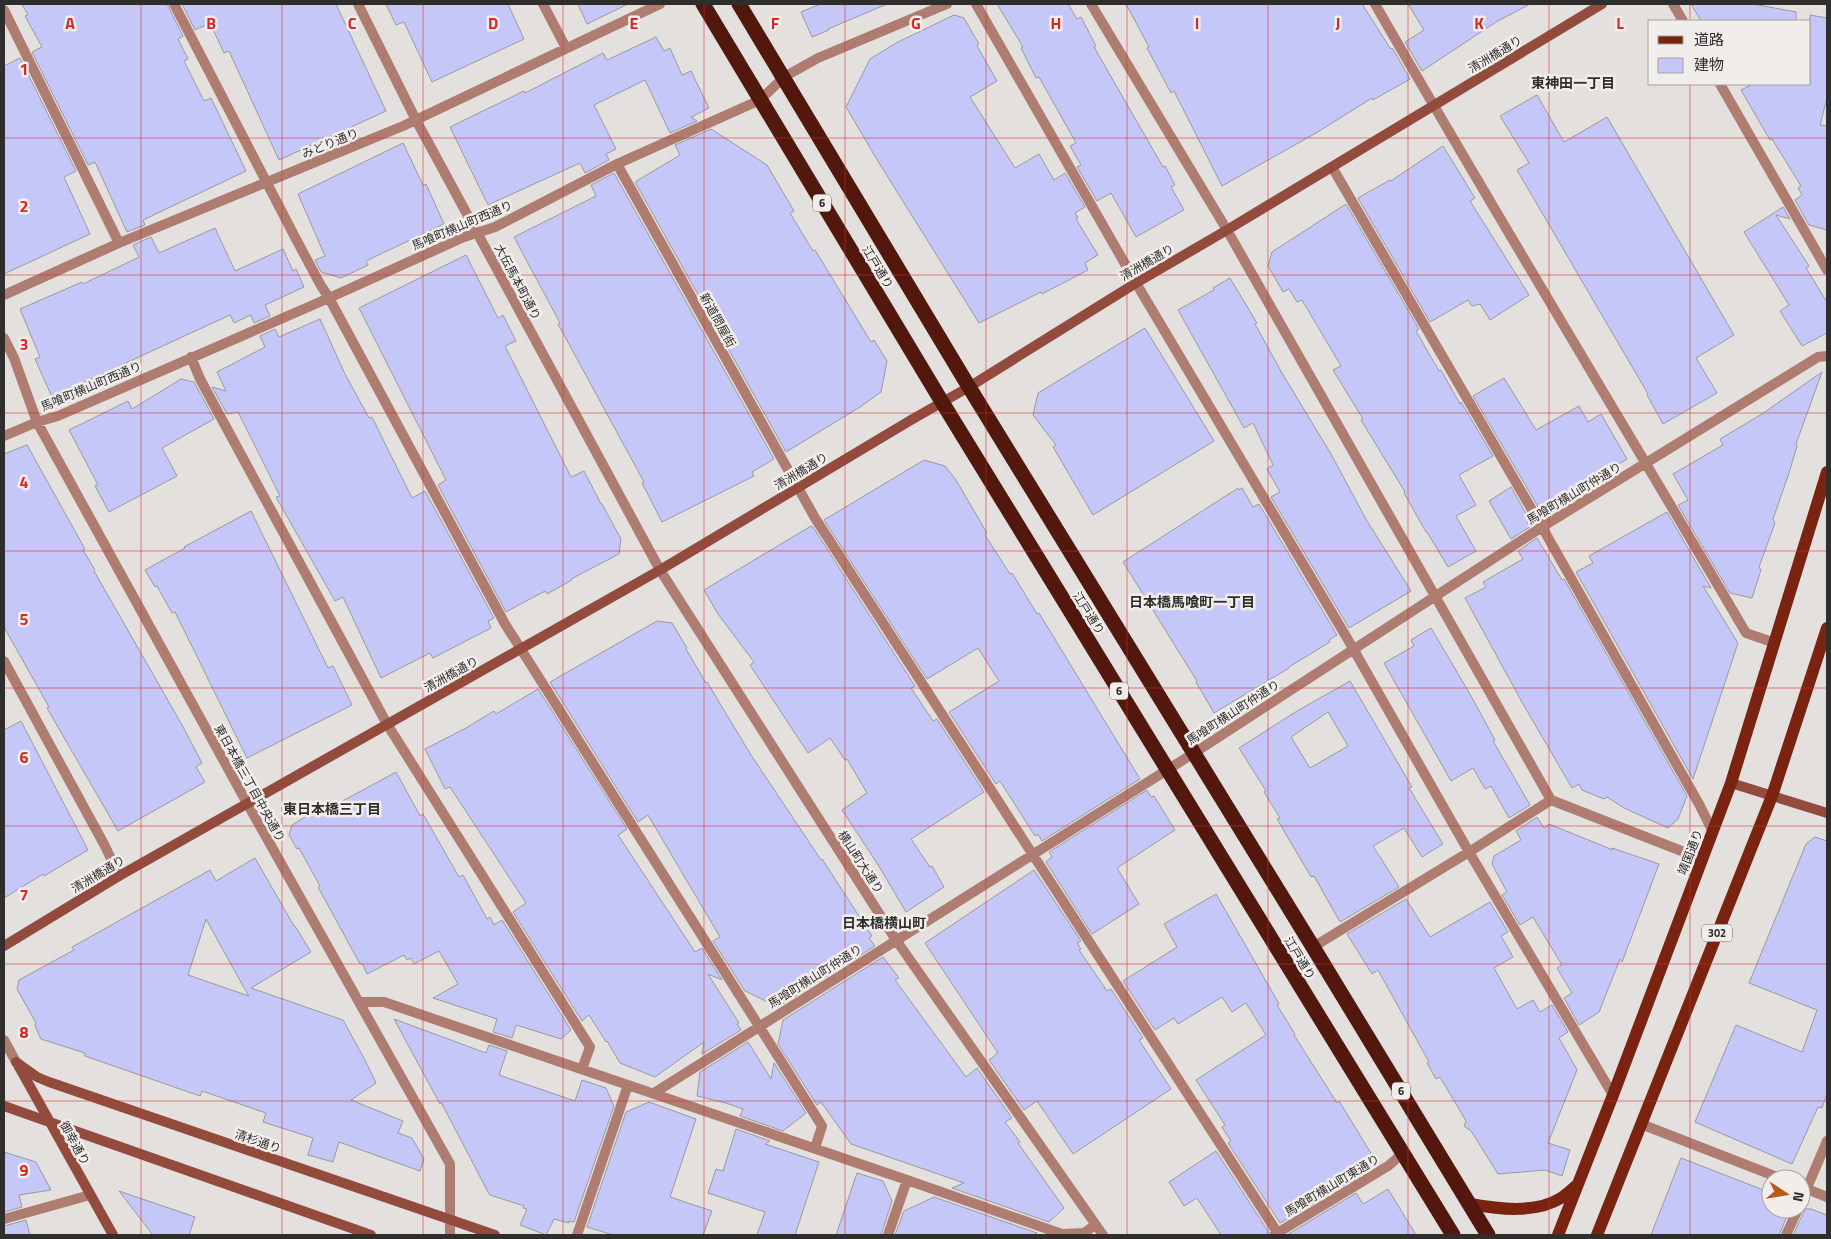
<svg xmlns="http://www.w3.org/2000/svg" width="1831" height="1239" viewBox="0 0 1831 1239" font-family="'Titillium Web','Noto Sans JP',sans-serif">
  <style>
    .building { fill: #c5c7f9; stroke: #999a9d; fill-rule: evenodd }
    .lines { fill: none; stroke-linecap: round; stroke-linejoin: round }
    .street { stroke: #af7c71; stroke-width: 10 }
    .secondary { stroke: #924b3c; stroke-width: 10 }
    .primary { stroke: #7b2311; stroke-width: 12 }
    .highway { stroke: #52180d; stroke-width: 15 }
    .grid { fill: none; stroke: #d62828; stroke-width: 1; stroke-opacity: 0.55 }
    .labels { text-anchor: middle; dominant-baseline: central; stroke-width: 5; stroke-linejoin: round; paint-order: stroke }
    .shield { fill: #f1edeb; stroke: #696766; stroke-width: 1 }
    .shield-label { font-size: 11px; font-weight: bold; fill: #2f2e2d }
    .street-label { font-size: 12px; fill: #2f2e2d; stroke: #f1edeb }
    .neighbourhood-label { font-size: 14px; font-weight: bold; fill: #2f2e2d; stroke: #f1edeb }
    .grid-label { font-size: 16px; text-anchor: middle; font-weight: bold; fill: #d62828; stroke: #f1edeb; stroke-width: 5; stroke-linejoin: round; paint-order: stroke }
  </style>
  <rect width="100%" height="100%" fill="#e3e0de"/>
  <!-- building -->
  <path class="building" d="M 22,4 L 167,4 L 183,36 L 178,39 L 188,59 L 184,61 L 204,101 L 211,98 L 246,171 L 143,220 L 145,225 L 127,232 L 95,162 L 88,165 L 32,52 L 42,47 L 25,16 L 28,15 Z
    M 182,4 L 336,4 L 386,111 L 279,160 L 229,51 L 224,53 L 210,23 L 195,30 Z
    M 386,4 L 508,4 L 524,39 L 432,82 L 404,22 L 396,25 Z
    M 578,4 L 628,4 L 587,24 Z
    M 820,4 L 887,4 L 828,29 L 829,30 L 812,37 L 801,12 Z
    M 997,4 L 1068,4 L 1077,19 L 1081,17 L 1096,46 L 1094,47 L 1163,167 L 1165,166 L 1175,185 L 1171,187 L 1184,210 L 1136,237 L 1111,193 L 1097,201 L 1077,167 L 1081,165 L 1070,146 L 1076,143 L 1039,77 L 1036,78 L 1021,48 L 1023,47 Z
    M 1126,4 L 1362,4 L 1390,48 L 1393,49 L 1410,79 L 1373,100 L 1372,98 L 1316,133 L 1222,186 L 1174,91 L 1171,93 L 1147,48 L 1149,47 Z
    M 1408,4 L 1530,4 L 1496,22 L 1422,71 L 1405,42 L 1424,30 Z
    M 1691,4 L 1753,4 L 1796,12 L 1796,21 L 1701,21 Z
    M 954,15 L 964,18 L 979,44 L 977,46 L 997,81 L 970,97 L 1015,168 L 1039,154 L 1054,180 L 1065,173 L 1085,207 L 1075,213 L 1078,218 L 1076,219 L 1098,255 L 1085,263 L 1088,270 L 1042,294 L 1041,292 L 979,323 L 879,163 L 846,107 L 870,59 L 898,42 Z
    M 1810,15 L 1827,18 L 1827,98 L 1820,125 L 1827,126 L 1827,230 L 1809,225 L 1795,200 L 1802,195 L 1798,188 L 1801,186 L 1772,139 L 1770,140 L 1741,90 L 1753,84 L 1810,84 Z
    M 656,37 L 664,51 L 670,48 L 682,75 L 691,71 L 709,108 L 691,117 L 697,121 L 670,133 L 645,80 L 594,105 L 616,149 L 606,154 L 609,160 L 585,173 L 580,163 L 488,205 L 450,127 L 524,91 L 525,93 L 603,53 L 607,60 Z
    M 20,58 L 76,171 L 64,177 L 90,234 L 4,274 L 4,66 Z
    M 1537,95 L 1564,142 L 1607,117 L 1734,335 L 1696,358 L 1717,393 L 1663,424 L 1647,395 L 1648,394 L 1517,170 L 1529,163 L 1500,116 Z
    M 711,129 L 767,165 L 794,211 L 790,213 L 813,251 L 815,250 L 871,342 L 874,340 L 887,361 L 881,392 L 860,407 L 786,452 L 635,182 L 680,155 L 675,145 Z
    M 403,143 L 423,185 L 426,184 L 444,224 L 366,261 L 368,265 L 341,278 L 321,272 L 315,260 L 325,256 L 298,194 Z
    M 1443,146 L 1475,198 L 1470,201 L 1529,295 L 1490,320 L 1480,304 L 1472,306 L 1468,300 L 1430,322 L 1358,198 L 1390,180 L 1391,181 Z
    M 614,173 L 774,459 L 752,472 L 754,476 L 662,522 L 642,483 L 644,482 L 558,324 L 560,323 L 514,237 L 596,196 L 591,185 Z
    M 1346,204 L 1419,329 L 1416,331 L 1439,371 L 1441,370 L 1460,404 L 1461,402 L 1493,456 L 1459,475 L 1476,505 L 1456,516 L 1476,551 L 1448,567 L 1427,532 L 1426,532 L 1404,493 L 1405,492 L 1361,420 L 1363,419 L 1333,370 L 1341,366 L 1302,300 L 1297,302 L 1289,289 L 1283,292 L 1268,266 L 1272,252 Z
    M 1783,207 L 1790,219 L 1776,215 L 1809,266 L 1806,268 L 1827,302 L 1827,333 L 1802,346 L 1780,311 L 1789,305 L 1744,232 Z
    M 215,228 L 235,271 L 283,249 L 293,271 L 296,269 L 304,287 L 265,305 L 270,316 L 254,323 L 251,315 L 234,323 L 230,315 L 52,397 L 35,359 L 40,357 L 20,309 L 82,282 L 83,284 L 139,257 L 133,245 L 151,237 L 159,253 Z
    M 466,255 L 498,318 L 503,315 L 516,341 L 505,346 L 571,477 L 584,471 L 601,504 L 602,504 L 621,539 L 619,554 L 571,579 L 572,580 L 547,594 L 545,591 L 506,612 L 438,485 L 446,480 L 359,308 Z
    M 1230,278 L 1257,323 L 1255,324 L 1282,373 L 1331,454 L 1367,521 L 1411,591 L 1349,628 L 1271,497 L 1280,492 L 1267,469 L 1273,465 L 1253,423 L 1244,428 L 1178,310 L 1214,290 L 1213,288 Z
    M 320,319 L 345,374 L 369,418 L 372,417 L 412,498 L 425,491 L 494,618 L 488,621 L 491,628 L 433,658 L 430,653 L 381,678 L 343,597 L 335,601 L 276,497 L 280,496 L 238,412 L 227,414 L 212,387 L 226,391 L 217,372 L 265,347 L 260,336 L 275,329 L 279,337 Z
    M 1145,328 L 1214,441 L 1093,515 L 1053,447 L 1056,445 L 1033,415 L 1038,393 Z
    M 1822,372 L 1796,444 L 1797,446 L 1789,473 L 1773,519 L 1775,523 L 1759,567 L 1761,570 L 1752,598 L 1730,593 L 1678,505 L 1688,500 L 1673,474 L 1723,445 L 1720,439 L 1762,414 Z
    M 1504,378 L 1536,430 L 1579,406 L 1588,422 L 1601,414 L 1627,459 L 1540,510 L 1473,396 Z
    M 181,379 L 194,382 L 214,419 L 162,448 L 177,476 L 109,512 L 95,486 L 98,485 L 69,430 L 128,401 L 132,409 Z
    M 27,445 L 85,549 L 83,550 L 95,570 L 94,571 L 182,725 L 202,763 L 196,767 L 205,782 L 118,831 L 47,708 L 49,707 L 4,627 L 4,454 Z
    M 924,460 L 945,466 L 956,480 L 987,533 L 985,535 L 1010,574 L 1012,573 L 1037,614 L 1039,613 L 1140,779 L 1042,841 L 1038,834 L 1035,836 L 1000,781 L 996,784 L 949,712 L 999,681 L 978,648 L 927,679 L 824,520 Z
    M 1511,487 L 1528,517 L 1527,521 L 1530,527 L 1511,539 L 1489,501 Z
    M 1238,488 L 1239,490 L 1242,488 L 1253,507 L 1259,504 L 1337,635 L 1329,640 L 1330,642 L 1289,667 L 1289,668 L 1214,713 L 1196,682 L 1197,681 L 1123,562 Z
    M 251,511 L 328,668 L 333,666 L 352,705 L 247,758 L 175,612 L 172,613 L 157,586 L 155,587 L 145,570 L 185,548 L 184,547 Z
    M 1667,512 L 1711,588 L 1703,586 L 1738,643 L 1693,779 L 1576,572 L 1593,563 L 1589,556 Z
    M 811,526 L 813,527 L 915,686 L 911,688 L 933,721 L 937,719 L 984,792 L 911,839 L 930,867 L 932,866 L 944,887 L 906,912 L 877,863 L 842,810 L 867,793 L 847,759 L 845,760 L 830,738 L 808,753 L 750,665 L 754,662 L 718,614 L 704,590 Z
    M 1537,538 L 1562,580 L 1564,579 L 1687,796 L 1678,819 L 1668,828 L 1624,808 L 1607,797 L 1604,799 L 1582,790 L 1579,784 L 1572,788 L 1523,704 L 1465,598 L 1486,587 L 1483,582 L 1523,559 L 1518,551 Z
    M 657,621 L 672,623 L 687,648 L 686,649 L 706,683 L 707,682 L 751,755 L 821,860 L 822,859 L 872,936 L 869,938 L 875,946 L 778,1007 L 745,991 L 713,941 L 720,937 L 648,815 L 638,822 L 550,682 Z
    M 1431,628 L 1470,694 L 1495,740 L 1493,741 L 1530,805 L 1509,818 L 1491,786 L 1485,789 L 1473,768 L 1451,781 L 1384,663 L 1414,646 L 1411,640 Z
    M 1350,681 L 1412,787 L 1409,788 L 1443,844 L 1422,857 L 1404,828 L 1373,846 L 1399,887 L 1340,922 L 1314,876 L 1311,877 L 1277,819 L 1280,818 L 1264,792 L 1266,791 L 1239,748 L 1297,711 ZM 1328,712 L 1348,746 L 1310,768 L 1291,737 Z
    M 538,689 L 627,829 L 618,835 L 695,952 L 702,948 L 722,980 L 708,974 L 739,1023 L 737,1024 L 741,1030 L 702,1054 L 704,1042 L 655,1077 L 620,1063 L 607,1041 L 606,1042 L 589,1015 L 582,1021 L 513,912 L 526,903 L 450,787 L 445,789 L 425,749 L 466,728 L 494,711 L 496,714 Z
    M 21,721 L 88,850 L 44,876 L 43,874 L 4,898 L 4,730 Z
    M 396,772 L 420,816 L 423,814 L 459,877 L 463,875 L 487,919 L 490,917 L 494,925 L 502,920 L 571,1030 L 561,1039 L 516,1025 L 512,1038 L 493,1032 L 497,1019 L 433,998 L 458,984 L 439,951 L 414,964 L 411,958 L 407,960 L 404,955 L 367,974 L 362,963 L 360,964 L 318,887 L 320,886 L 299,848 L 297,849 L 289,835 L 292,825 L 315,811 L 317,814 L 339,801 L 339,803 Z
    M 1147,790 L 1151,797 L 1154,796 L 1175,830 L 1117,868 L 1139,904 L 1092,934 L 1046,862 L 1052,857 L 1049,852 Z
    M 1537,817 L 1544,828 L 1549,824 L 1613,850 L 1612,848 L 1659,864 L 1622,962 L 1620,959 L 1599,1012 L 1579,1025 L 1564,998 L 1572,993 L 1557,968 L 1562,965 L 1533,917 L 1520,925 L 1502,895 L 1507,892 L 1492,864 L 1494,856 L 1521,840 L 1516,831 Z
    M 1815,837 L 1827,841 L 1827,1093 L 1822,1108 L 1818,1107 L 1792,1164 L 1695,1122 L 1736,1025 L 1802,1052 L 1817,1010 L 1749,983 L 1806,844 Z
    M 255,858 L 294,926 L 295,926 L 311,952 L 251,988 L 343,1020 L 365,1060 L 376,1083 L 351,1100 L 403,1121 L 398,1133 L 412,1138 L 424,1159 L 420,1171 L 339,1142 L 333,1162 L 308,1155 L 313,1138 L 263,1122 L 266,1113 L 202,1091 L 200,1096 L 85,1056 L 85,1053 L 41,1039 L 35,1026 L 36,1023 L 17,989 L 19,980 L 74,950 L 72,947 L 90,937 L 210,870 L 216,881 ZM 206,919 L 243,986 L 249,996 L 188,975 Z
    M 1034,870 L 1081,941 L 1077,943 L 1081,949 L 1079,950 L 1107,991 L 1111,989 L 1143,1038 L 1139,1040 L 1171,1089 L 1073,1154 L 1037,1101 L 1024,1110 L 989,1060 L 998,1053 L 925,943 Z
    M 1216,894 L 1270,988 L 1279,1004 L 1277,1005 L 1295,1034 L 1294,1035 L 1337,1103 L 1339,1101 L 1372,1155 L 1344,1173 L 1349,1182 L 1280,1223 L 1228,1143 L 1231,1141 L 1222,1127 L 1225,1125 L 1196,1080 L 1266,1035 L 1246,1003 L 1232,1012 L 1222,997 L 1178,1024 L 1174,1018 L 1155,1030 L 1123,981 L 1177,947 L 1164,924 Z
    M 1406,899 L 1430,937 L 1490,902 L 1508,932 L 1501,936 L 1513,957 L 1494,968 L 1517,1009 L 1533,1000 L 1540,1012 L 1552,1005 L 1568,1032 L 1559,1038 L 1577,1070 L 1548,1143 L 1570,1150 L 1562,1176 L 1545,1170 L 1498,1174 L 1471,1131 L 1464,1126 L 1466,1121 L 1440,1077 L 1436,1079 L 1427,1063 L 1429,1062 L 1378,970 L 1372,974 L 1347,934 Z
    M 883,957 L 899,978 L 895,980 L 966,1077 L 977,1068 L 1012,1118 L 1005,1122 L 1020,1142 L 1018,1143 L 1064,1208 L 1049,1222 L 952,1188 L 964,1183 L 851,1144 L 821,1102 L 817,1105 L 778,1044 L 783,1020 Z
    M 394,1019 L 486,1053 L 489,1045 L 507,1051 L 499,1075 L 575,1101 L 582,1080 L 606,1088 L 614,1106 L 574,1222 L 569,1221 L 569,1223 L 554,1219 L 546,1235 L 520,1225 L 527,1209 L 523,1208 L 524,1206 L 490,1195 L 488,1192 L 441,1102 L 440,1104 Z
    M 748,1042 L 771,1079 L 774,1063 L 806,1113 L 783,1131 L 740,1116 L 743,1109 L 726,1103 L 697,1096 L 700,1072 Z
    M 649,1102 L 696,1119 L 670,1197 L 712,1211 L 703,1235 L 613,1235 L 587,1227 L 626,1112 Z
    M 736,1129 L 770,1141 L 765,1144 L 819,1162 L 795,1235 L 757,1235 L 765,1212 L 708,1193 L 716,1169 L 723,1171 Z
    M 1216,1151 L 1268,1231 L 1267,1235 L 1221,1235 L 1197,1198 L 1184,1206 L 1169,1182 Z
    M 4,1152 L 36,1162 L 51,1190 L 19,1195 L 22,1207 L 4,1212 Z
    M 1681,1158 L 1771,1193 L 1771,1209 L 1790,1209 L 1779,1235 L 1651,1235 Z
    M 857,1173 L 883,1181 L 892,1201 L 881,1235 L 836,1235 Z
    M 1388,1189 L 1416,1235 L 1287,1235 L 1356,1193 L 1363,1204 Z
    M 119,1191 L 195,1217 L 189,1235 L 153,1235 Z
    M 934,1197 L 1037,1233 L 1034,1235 L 895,1235 L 904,1211 Z
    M 1805,1209 L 1811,1209 L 1827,1215 L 1827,1235 L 1793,1235 Z
    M 26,1220 L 30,1235 L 4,1235 L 4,1226 Z"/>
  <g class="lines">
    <!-- street -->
    <path class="street" d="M 174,4 L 296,239 L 320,284 L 329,298 L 505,624 L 822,1126 L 815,1148
      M 358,4 L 416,120 L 660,570 L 896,940 L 1103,1235
      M 543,4 L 566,48
      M 976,4 L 1136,283 L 1347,638 L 1469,852 L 1613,1095
      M 1091,4 L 1227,230 L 1551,800 L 1702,859
      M 1375,4 C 1496,215 1623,423 1746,633 L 1775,643
      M 1673,4 L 1683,21
      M 4,10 L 119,243
      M 1720,84 L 1827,270
      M 617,164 L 815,518 L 1279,1235
      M 1332,167 L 1542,527 L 1699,804 L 1713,832
      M 4,295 L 119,243 L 403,126 L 660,4
      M 4,338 L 14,358 L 37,422 L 247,803 L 450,1164 L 450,1235
      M 191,357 L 200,379 L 387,724 L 590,1047 L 582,1069
      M 4,436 L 37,422 L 58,416 L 329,298 L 464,237 L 495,227 L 617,164 L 760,100 L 784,77 L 818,58 L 947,4
      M 4,661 L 105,846 L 119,876
      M 1313,947 L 1469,852 L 1551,800
      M 359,1002 L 384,1002 L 907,1180 L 1062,1234 L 1084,1233 L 1095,1225
      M 4,1040 L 16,1062
      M 654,1093 L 1194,753 L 1542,527 L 1818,357 L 1827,356
      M 1641,1124 L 1782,1179
      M 1802,1187 L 1827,1197
      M 1801,1202 L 1827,1141
      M 4,1219 L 90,1195
      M 577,1235 L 628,1085
      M 888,1235 L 907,1180
      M 1274,1235 L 1388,1166 L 1402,1154
      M 1786,1235 L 1798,1209"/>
    <!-- secondary -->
    <path class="secondary" d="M 1731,783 L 1827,813
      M 4,946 L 119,876 L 660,570 L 911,420 L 969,387 L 1136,283 L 1227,230 L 1602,4
      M 16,1062 L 37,1077 L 49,1082 L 495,1235
      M 18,1065 L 113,1235
      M 4,1106 L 371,1235"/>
    <!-- primary -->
    <path class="primary" d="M 1470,1204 C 1498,1209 1535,1214 1561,1198 C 1566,1195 1571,1190 1576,1186
      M 1558,1235 L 1613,1095 L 1731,783 L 1827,472
      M 1597,1235 L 1772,796 L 1827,628"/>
    <!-- highway -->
    <path class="highway" d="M 703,4 L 942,402 L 1453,1235
      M 739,4 L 969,387 L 1313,947 L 1488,1235"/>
  </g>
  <!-- grid -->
  <path class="grid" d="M 141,4 L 141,1235M 282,4 L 282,1235M 423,4 L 423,1235M 563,4 L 563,1235M 704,4 L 704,1235M 845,4 L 845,1235M 986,4 L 986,1235M 1127,4 L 1127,1235M 1268,4 L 1268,1235M 1408,4 L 1408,1235M 1549,4 L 1549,1235M 1690,4 L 1690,21M 1690,84 L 1690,1235M 4,138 L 1827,138M 4,275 L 1827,275M 4,413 L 1827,413M 4,551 L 1827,551M 4,688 L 1827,688M 4,826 L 1827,826M 4,964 L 1827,964M 4,1101 L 1827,1101"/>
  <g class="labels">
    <!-- shield labels -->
    <g class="shield">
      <rect x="813" y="194.5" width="18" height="17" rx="4"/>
      <rect x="1110" y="682.5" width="18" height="17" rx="4"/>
      <rect x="1702" y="924.5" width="30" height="17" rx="4"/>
      <rect x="1392" y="1082.5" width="18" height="17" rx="4"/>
    </g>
    <g class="shield-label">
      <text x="822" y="203">6</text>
      <text x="1119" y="691">6</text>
      <text x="1717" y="933">302</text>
      <text x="1401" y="1091">6</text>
    </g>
    <!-- street labels -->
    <g class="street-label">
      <text transform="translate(1495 54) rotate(-31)">清洲橋通り</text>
      <text transform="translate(330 143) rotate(-22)">みどり通り</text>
      <text transform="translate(462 225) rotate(-23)">馬喰町横山町西通り</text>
      <text transform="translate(1147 262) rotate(-30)">清洲橋通り</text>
      <text transform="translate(878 267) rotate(59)">江戸通り</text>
      <text transform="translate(518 282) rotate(62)">大伝馬本町通り</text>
      <text transform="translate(718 320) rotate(61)">新道問屋街</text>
      <text transform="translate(91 386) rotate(-23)">馬喰町横山町西通り</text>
      <text transform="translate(801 471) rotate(-31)">清洲橋通り</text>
      <text transform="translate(1574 493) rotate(-31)">馬喰町横山町仲通り</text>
      <text transform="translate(1089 613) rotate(58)">江戸通り</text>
      <text transform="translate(451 674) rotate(-29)">清洲橋通り</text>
      <text transform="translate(1233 712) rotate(-33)">馬喰町横山町仲通り</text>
      <text transform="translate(250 783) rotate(61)">東日本橋三丁目中央通り</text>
      <text transform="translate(1690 852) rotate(-69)">靖国通り</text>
      <text transform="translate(861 862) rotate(57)">横山町大通り</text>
      <text transform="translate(98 874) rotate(-31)">清洲橋通り</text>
      <text transform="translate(1300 958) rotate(59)">江戸通り</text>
      <text transform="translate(815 976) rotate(-32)">馬喰町横山町仲通り</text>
      <text transform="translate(258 1141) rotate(19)">清杉通り</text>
      <text transform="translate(75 1143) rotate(61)">御幸通り</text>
      <text transform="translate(1332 1185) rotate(-31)">馬喰町横山町東通り</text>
    </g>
    <!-- neighbourhood labels -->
    <g class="neighbourhood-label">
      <text x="1573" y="82">東神田一丁目</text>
      <text x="1192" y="601">日本橋馬喰町一丁目</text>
      <text x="332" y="808">東日本橋三丁目</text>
      <text x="884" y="922">日本橋横山町</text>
    </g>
  </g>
  <g class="grid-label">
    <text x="70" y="29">A</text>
    <text x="211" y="29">B</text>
    <text x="352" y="29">C</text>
    <text x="493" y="29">D</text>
    <text x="634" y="29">E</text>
    <text x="775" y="29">F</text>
    <text x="916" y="29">G</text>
    <text x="1056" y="29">H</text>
    <text x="1197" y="29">I</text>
    <text x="1338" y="29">J</text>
    <text x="1479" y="29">K</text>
    <text x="1620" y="29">L</text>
    <text x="24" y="75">1</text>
    <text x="24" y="212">2</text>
    <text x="24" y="350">3</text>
    <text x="24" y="488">4</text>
    <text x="24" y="625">5</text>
    <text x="24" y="763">6</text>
    <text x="24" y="901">7</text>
    <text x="24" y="1038">8</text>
    <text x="24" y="1176">9</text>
  </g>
  <!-- border -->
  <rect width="1831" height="1239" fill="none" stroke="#2f2e2d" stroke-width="10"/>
  <!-- legend -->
  <rect x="1648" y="20" width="162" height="65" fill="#f1edeb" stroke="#a3a19f"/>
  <rect x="1658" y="36" width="25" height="8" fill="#7b2311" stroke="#a3a19f"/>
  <text x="1694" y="45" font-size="15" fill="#2f2e2d">道路</text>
  <rect x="1658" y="58" width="25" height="15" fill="#c5c7f9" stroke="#a3a19f"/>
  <text x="1694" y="70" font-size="15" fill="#2f2e2d">建物</text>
  <!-- north arrow -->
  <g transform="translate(1786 1194) rotate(102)"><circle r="24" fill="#f1edeb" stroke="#a3a19f"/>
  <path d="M0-4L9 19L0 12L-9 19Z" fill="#ba5a15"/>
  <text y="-8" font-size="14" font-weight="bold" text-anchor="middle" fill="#2f2e2d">N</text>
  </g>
</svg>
